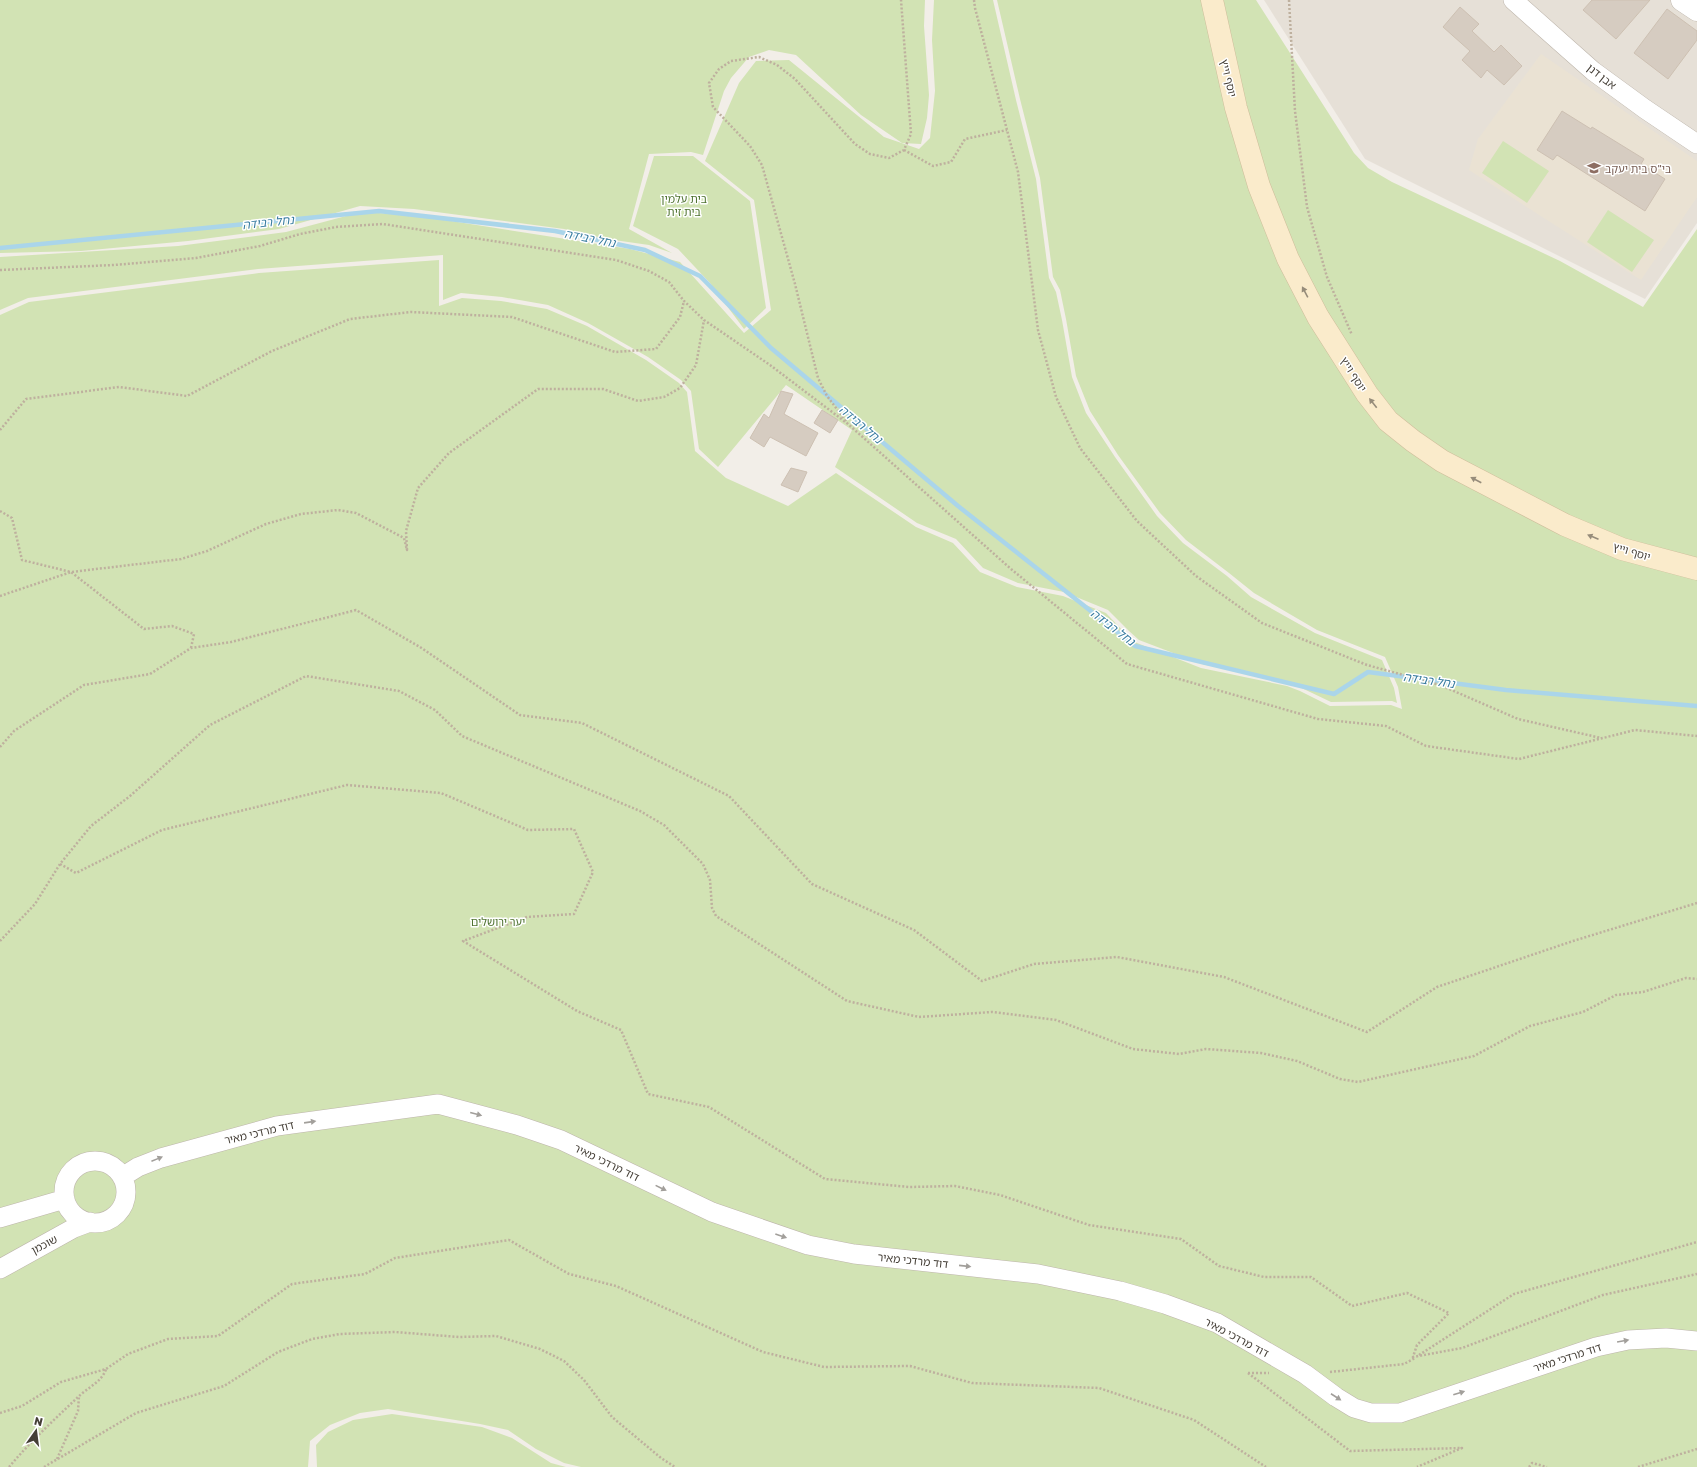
<svg xmlns="http://www.w3.org/2000/svg" width="1697" height="1467" viewBox="0 0 1697 1467" font-family="'Golos Text','Noto Sans Hebrew',sans-serif">
  <style>
    .residential { fill: #e6e0d7 }
    .education { fill: #eae2d3 }
    .green { fill: #d2e3b4 }
    .lines { fill: none; stroke-linecap: round; stroke-linejoin: round }
    .stream { stroke: #aad5ea; stroke-width: 4.5 }
    .building { fill: #d6ccc1; stroke: #cdc0b2 }
    .minor-casing { stroke: #bdb5ab; stroke-width: 20 }
    .tertiary-casing { stroke: #bdb5ab; stroke-width: 23 }
    .secondary-casing { stroke: #cebd9b; stroke-width: 23 }
    .path { stroke: #beb09e; stroke-width: 2.5; stroke-dasharray: 2 2; stroke-linecap: butt }
    .minor { stroke: #fff; stroke-width: 19 }
    .tertiary { stroke: #fff; stroke-width: 22 }
    .secondary { stroke: #faebcb; stroke-width: 22 }
    .oneway { fill: #968c7a }
    .oneway2 { fill: #a29f9b }
    .labels { text-anchor: middle; dominant-baseline: central; stroke-width: 3; stroke-linejoin: round; paint-order: stroke }
    .street-label { font-size: 11px; fill: #453f37; stroke: #fff }
    .education-label { font-size: 11px; fill: #785e54; stroke: #fff; text-anchor: start }
    .park-label { font-size: 11px; fill: #4e722f; stroke: #fff }
    .water-label { font-size: 12px; font-style: italic; fill: #387ca0; stroke: #fff }
  </style>
  <rect width="100%" height="100%" fill="#f2eee8"/>
  <!-- residential -->
  <path class="residential" d="M 1264,0 L 1697,0 L 1697,223 L 1645,299 L 1365,159 Z"/>
  <!-- education -->
  <path class="education" d="M 1541,54 L 1697,161 L 1697,197 L 1641,280 L 1469,170 L 1478,139 Z"/>
  <!-- green -->
  <path class="green" d="M 0,0 L 925,0 L 924,26 L 929,95 L 927,118 L 921,144 L 902,143 L 861,115 L 796,55 L 769,50 L 749,57 L 731,78 L 724,91 L 703,155 L 691,152 L 649,154 L 629,229 L 672,253 L 649,245 L 607,239 L 564,229 L 414,209 L 360,206 L 279,229 L 188,241 L 81,251 L 0,253 Z
    M 934,0 L 993,0 L 1016,100 L 1036,179 L 1049,278 L 1056,292 L 1062,320 L 1072,377 L 1086,413 L 1115,457 L 1157,516 L 1183,543 L 1227,576 L 1251,597 L 1315,633 L 1382,660 L 1394,688 L 1397,703 L 1392,701 L 1331,702 L 1289,682 L 1202,664 L 1139,640 L 1129,631 L 1108,610 L 1064,592 L 1018,583 L 983,568 L 956,539 L 917,523 L 835,467 L 852,430 L 786,385 L 718,467 L 699,449 L 691,391 L 681,380 L 648,357 L 588,323 L 548,305 L 502,297 L 461,293 L 443,300 L 443,255 L 258,269 L 28,298 L 0,310 L 0,257 L 178,246 L 286,232 L 361,212 L 413,215 L 630,249 L 680,262 L 744,333 L 771,310 L 754,200 L 705,161 L 739,83 L 756,61 L 789,60 L 884,137 L 919,149 L 930,138 L 935,91 L 932,40 Z
    M 997,0 L 1256,0 L 1354,153 L 1368,168 L 1392,182 L 1560,261 L 1643,307 L 1697,229 L 1697,1467 L 581,1467 L 564,1463 L 536,1449 L 508,1430 L 480,1424 L 388,1409 L 360,1413 L 330,1425 L 310,1441 L 308,1467 L 0,1467 L 0,315 L 29,302 L 259,273 L 439,260 L 439,306 L 462,298 L 501,301 L 547,309 L 587,326 L 646,360 L 679,383 L 687,392 L 695,451 L 726,478 L 788,506 L 836,473 L 916,527 L 953,543 L 980,572 L 1017,587 L 1063,596 L 1106,613 L 1126,634 L 1137,643 L 1201,668 L 1287,686 L 1300,691 L 1330,706 L 1391,705 L 1402,709 L 1398,687 L 1385,657 L 1317,630 L 1254,593 L 1229,573 L 1186,540 L 1160,513 L 1118,455 L 1090,411 L 1076,376 L 1066,319 L 1060,290 L 1053,277 L 1040,178 L 1020,99 Z
    M 1503,141 L 1549,171 L 1527,203 L 1482,173 Z
    M 654,156 L 693,156 L 750,201 L 766,308 L 744,329 L 710,283 L 678,249 L 633,226 Z
    M 1608,210 L 1654,240 L 1632,272 L 1587,242 Z
    M 392,1414 L 482,1427 L 512,1438 L 551,1463 L 566,1467 L 317,1467 L 316,1445 L 328,1432 L 353,1420 Z"/>
  <g class="lines">
    <!-- stream -->
    <path class="stream" d="M 0,248 L 379,211 L 555,231 L 645,250 L 700,276 L 771,348 L 958,506 L 1135,646 L 1334,694 L 1368,672 L 1506,690 L 1697,706"/>
  </g>
  <!-- building -->
  <path class="building" d="M 1592,0 L 1650,0 L 1616,39 L 1583,10 Z
    M 1460,7 L 1479,24 L 1472,31 L 1494,52 L 1501,45 L 1522,66 L 1504,85 L 1487,70 L 1481,78 L 1462,60 L 1470,51 L 1443,27 Z
    M 1667,9 L 1697,31 L 1697,40 L 1668,79 L 1634,53 Z
    M 1562,111 L 1591,129 L 1592,127 L 1644,159 L 1641,164 L 1665,179 L 1645,211 L 1557,155 L 1553,160 L 1537,150 Z
    M 781,391 L 793,394 L 784,414 L 818,433 L 806,456 L 770,437 L 764,447 L 750,438 L 764,414 L 769,418 Z
    M 822,410 L 838,420 L 830,433 L 814,423 Z
    M 791,468 L 807,472 L 798,492 L 781,485 Z"/>
  <g class="lines">
    <!-- minor casing -->
    <g class="minor-casing">
      <path id="minor" d="M 1513,0 L 1593,71 L 1645,109 L 1697,144
        M64 1192a31 31 0 1 1 62 0a31 31 0 1 1-62 0Z
        M 122,1177 L 138,1167 L 161,1158 L 277,1126 L 438,1104 L 517,1125 L 561,1140 L 712,1212 L 808,1245 L 854,1254 L 1038,1274 L 1120,1291 L 1165,1304 L 1217,1323 L 1305,1374 L 1336,1397 L 1354,1408 L 1371,1413 L 1400,1413 L 1596,1347 L 1628,1340 L 1666,1338 L 1697,1341
        M 0,1218 L 65,1199
        M 0,1269 L 74,1228 L 90,1222"/>
    </g>
    <!-- tertiary casing -->
    <g class="tertiary-casing">
      <path id="tertiary" d="M 1682,0 L 1697,10"/>
    </g>
    <!-- secondary casing -->
    <g class="secondary-casing">
      <path id="secondary" d="M 1212,0 L 1236,108 L 1259,186 L 1288,259 L 1318,317 L 1367,394 L 1388,421 L 1413,441 L 1442,461 L 1565,525 L 1622,549 L 1697,569"/>
    </g>
    <!-- path -->
    <path class="path" d="M 974,0 L 975,8 L 1018,172 L 1038,330 L 1056,397 L 1080,448 L 1137,521 L 1196,576 L 1262,623 L 1367,665 L 1440,685 L 1518,719 L 1601,738
      M 1289,0 L 1295,111 L 1307,207 L 1327,277 L 1352,335
      M 904,150 L 933,166 L 951,162 L 965,139 L 1007,130
      M 0,270 L 114,265 L 196,258 L 260,246 L 300,234 L 336,227 L 383,224 L 616,260 L 649,271 L 669,282 L 684,301 L 704,320 L 770,365 L 848,424 L 1011,569 L 1127,664 L 1318,719 L 1386,726 L 1426,746 L 1519,759 L 1635,730 L 1697,736
      M 846,421 L 827,396 L 818,378 L 795,284 L 762,165 L 750,146 L 713,107 L 709,83 L 719,69 L 731,61 L 759,57 L 777,65 L 795,79 L 855,144 L 870,154 L 889,158 L 904,150 L 911,134 L 901,0
      M 0,430 L 26,399 L 119,387 L 187,396 L 272,351 L 350,319 L 411,312 L 512,317 L 615,352 L 656,349 L 680,317 L 684,301
      M 0,511 L 12,518 L 22,560 L 71,572 L 144,629 L 172,626 L 194,634 L 191,648
      M 0,596 L 71,572 L 181,559 L 207,551 L 266,524 L 301,514 L 338,510 L 356,513 L 404,538 L 407,550 L 406,531 L 418,488 L 449,453 L 538,389 L 603,389 L 638,401 L 664,397 L 680,388 L 696,365 L 704,320
      M 0,747 L 14,731 L 84,685 L 150,674 L 191,648 L 231,642 L 356,610 L 420,647 L 520,715 L 582,723 L 729,796 L 812,884 L 914,930 L 982,981 L 1034,964 L 1117,957 L 1224,977 L 1367,1032 L 1437,987 L 1573,941 L 1697,903
      M 60,864 L 76,873 L 162,830 L 347,785 L 441,793 L 528,830 L 574,829 L 593,872 L 574,914 L 527,917 L 463,941 L 577,1011 L 621,1030 L 648,1094 L 709,1107 L 825,1179 L 909,1187 L 955,1186 L 1000,1195 L 1089,1225 L 1181,1239 L 1219,1266 L 1264,1277 L 1311,1277 L 1352,1306 L 1407,1293 L 1449,1313 L 1417,1345 L 1413,1357 L 1462,1348 L 1603,1295 L 1697,1274
      M 0,941 L 35,904 L 60,864 L 91,826 L 130,796 L 210,725 L 306,676 L 399,691 L 435,710 L 462,736 L 640,811 L 664,825 L 703,864 L 710,880 L 712,908 L 716,916 L 847,1001 L 919,1017 L 992,1012 L 1056,1020 L 1133,1049 L 1179,1054 L 1206,1049 L 1261,1053 L 1297,1061 L 1340,1079 L 1358,1082 L 1474,1056 L 1530,1026 L 1583,1012 L 1616,995 L 1643,992 L 1686,978 L 1697,979
      M 1419,1355 L 1514,1294 L 1697,1242
      M 1330,1372 L 1404,1364 L 1415,1358
      M 1248,1373 L 1269,1373
      M 1248,1373 L 1350,1451 L 1462,1448 L 1417,1467
      M 0,1413 L 22,1406 L 61,1382 L 106,1369 L 128,1354 L 168,1339 L 218,1336 L 292,1284 L 365,1274 L 395,1258 L 509,1240 L 569,1274 L 616,1286 L 763,1352 L 824,1367 L 910,1366 L 972,1383 L 1099,1388 L 1194,1420 L 1266,1467
      M 57,1459 L 78,1411 L 79,1396
      M 9,1467 C 30,1442 55,1419 78,1397 C 87,1388 102,1382 106,1369
      M 44,1467 L 136,1413 L 224,1386 L 278,1352 L 312,1339 L 340,1334 L 395,1332 L 459,1337 L 496,1336 L 540,1349 L 564,1361 L 584,1380 L 612,1417 L 661,1458 L 675,1467
      M 1529,1467 L 1532,1463 L 1547,1467
      M 1638,1467 L 1697,1449"/>
    <!-- minor -->
    <use href="#minor" class="minor"/>
    <!-- tertiary -->
    <use href="#tertiary" class="tertiary"/>
    <!-- secondary -->
    <use href="#secondary" class="secondary"/>
  </g>
  <!-- one-way arrows -->
  <defs><path id="oneway-solid" d="M-6-.8H1V-3.2L6.5 0L1 3.2V.8H-6Z"/></defs>
  <g class="oneway">
    <use href="#oneway-solid" transform="translate(1305 292) rotate(-118)"/>
    <use href="#oneway-solid" transform="translate(1373 403) rotate(-128)"/>
    <use href="#oneway-solid" transform="translate(1476 480) rotate(-152)"/>
    <use href="#oneway-solid" transform="translate(1593 537) rotate(-157)"/>
  </g>
  <g class="oneway2">
    <use href="#oneway-solid" transform="translate(476 1114) rotate(15)"/>
    <use href="#oneway-solid" transform="translate(310 1122) rotate(-8)"/>
    <use href="#oneway-solid" transform="translate(157 1159) rotate(-22)"/>
    <use href="#oneway-solid" transform="translate(661 1188) rotate(26)"/>
    <use href="#oneway-solid" transform="translate(781 1236) rotate(19)"/>
    <use href="#oneway-solid" transform="translate(965 1266) rotate(6)"/>
    <use href="#oneway-solid" transform="translate(1623 1341) rotate(-10)"/>
    <use href="#oneway-solid" transform="translate(1459 1393) rotate(-18)"/>
    <use href="#oneway-solid" transform="translate(1336 1397) rotate(33)"/>
  </g>
  <!-- icons -->
  <defs>
    <g id="school-bare" transform="scale(1.08)"><path d="M0-5L7-2L0 1L-7-2ZM-4 1L0 2.5L4 1V4Q0 6-4 4Z" fill="#8d6e63" stroke="#fff" stroke-width="2.5" paint-order="stroke"/></g>
  </defs>
  <g fill-rule="evenodd">
    <use href="#school-bare" x="1594" y="168"/>
  </g>
  <g class="labels">
    <!-- street labels -->
    <g class="street-label">
      <text transform="translate(1602 76) rotate(38)">אבן דנן</text>
      <text transform="translate(1229 78) rotate(77)">יוסף וייץ</text>
      <text transform="translate(1354 374) rotate(58)">יוסף וייץ</text>
      <text transform="translate(1632 551) rotate(17)">יוסף וייץ</text>
      <text transform="translate(259 1132) rotate(-13)">דוד מרדכי מאיר</text>
      <text transform="translate(607 1162) rotate(26)">דוד מרדכי מאיר</text>
      <text transform="translate(44 1244) rotate(-28)">שוכמן</text>
      <text transform="translate(913 1260) rotate(6)">דוד מרדכי מאיר</text>
      <text transform="translate(1237 1337) rotate(28)">דוד מרדכי מאיר</text>
      <text transform="translate(1567 1357) rotate(-18)">דוד מרדכי מאיר</text>
    </g>
    <!-- education labels -->
    <g class="education-label">
      <text x="1605" y="168">בי"ס בית יעקב</text>
    </g>
    <!-- park labels -->
    <g class="park-label">
      <text x="684" y="198">בית עלמין<tspan x="684" dy="13">בית זית</tspan></text>
      <text x="498" y="921">יער ירושלים</text>
    </g>
    <!-- water labels -->
    <g class="water-label">
      <text transform="translate(268 222) rotate(-6)">נחל רבידה</text>
      <text transform="translate(590 238) rotate(11)">נחל רבידה</text>
      <text transform="translate(861 424) rotate(40)">נחל רבידה</text>
      <text transform="translate(1113 627) rotate(37)">נחל רבידה</text>
      <text transform="translate(1429 680) rotate(8)">נחל רבידה</text>
    </g>
  </g>
  <!-- north arrow -->
  <g transform="translate(36 1431) rotate(14)" stroke="#ffffff" stroke-width="3" paint-order="stroke">
  <path d="M0-3L7 15L0 10L-7 15Z" fill="#453f37"/>
  <text y="-6" font-size="11" font-weight="bold" text-anchor="middle" fill="#453f37">N</text>
  </g>
</svg>
